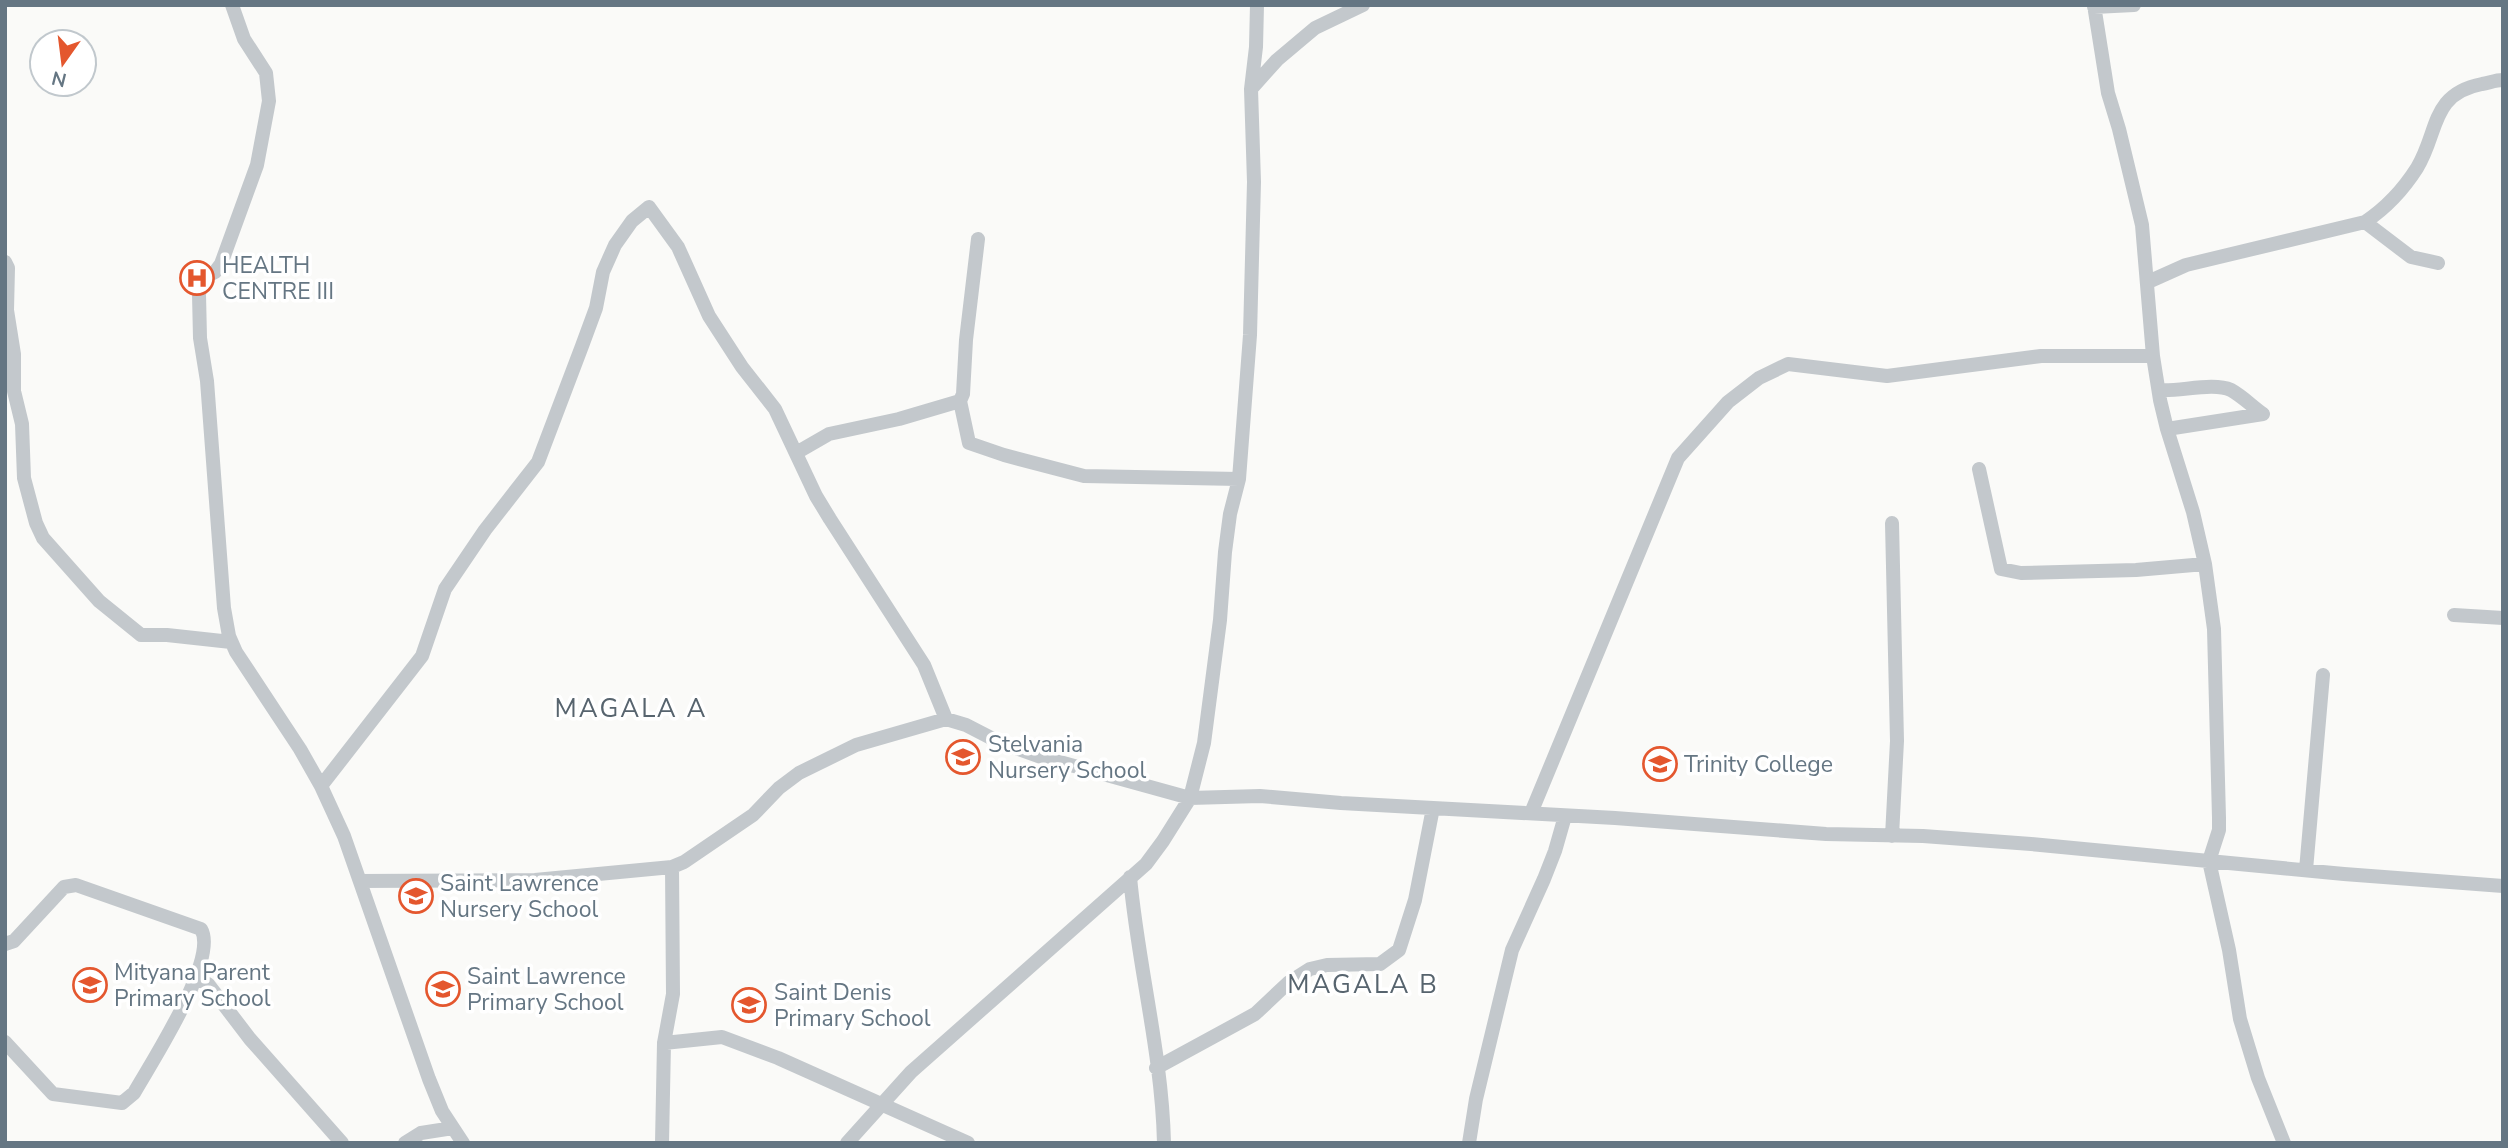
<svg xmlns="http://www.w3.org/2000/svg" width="2508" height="1148" viewBox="0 0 2508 1148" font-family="'Nunito Sans',sans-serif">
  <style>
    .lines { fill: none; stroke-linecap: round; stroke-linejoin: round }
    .minor { stroke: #c3c8cc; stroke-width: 14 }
    .labels { text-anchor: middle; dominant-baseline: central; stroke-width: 7; stroke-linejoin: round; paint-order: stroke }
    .poi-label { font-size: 23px; fill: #657683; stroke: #fff; text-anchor: start }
    .quarter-label { font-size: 26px; letter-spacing: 2px; fill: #57646e; stroke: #fff }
  </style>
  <rect width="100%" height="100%" fill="#fafaf8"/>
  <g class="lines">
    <!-- minor -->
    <path class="minor" d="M 232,5 L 244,39 L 266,73 L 269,101 L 257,165 L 221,264 L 215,272 L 203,278 L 199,294 L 200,338 L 207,381 L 224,608 L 229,636 L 236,652 L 300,749 L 321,786 L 344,836 L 429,1079 L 442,1111 L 463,1143
      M 2094,5 L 2108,93 L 2119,129 L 2142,225 L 2153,356 L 2160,400 L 2167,429 L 2193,512 L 2205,564 L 2214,629 L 2219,818 L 2219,830 L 2209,861 L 2229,950 L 2240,1019 L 2258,1078 L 2284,1143
      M 2094,7 L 2134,5
      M 1251,89 L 1277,60 L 1315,28 L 1363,5
      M 2365,222 L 2411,257 L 2438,263
      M 978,239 L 966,340 L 963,394 L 960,401 L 969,443 L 1004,455 L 1084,476 L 1239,479
      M 5,262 L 8,268 L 7,310 L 14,354 L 14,391 L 22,424 L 24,478 L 36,523 L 43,538 L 99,601 L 141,635 L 167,635 L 231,642
      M 2148,282 L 2186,265 L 2365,222 C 2386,208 2403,190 2417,168 C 2439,132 2430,94 2482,84 C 2489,83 2495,80 2503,80
      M 2159,390 C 2179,392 2213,382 2231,390 C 2242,396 2253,407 2263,414 L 2167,429
      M 796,453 L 829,434 L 899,419 L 960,401
      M 1979,469 L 2001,569 L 2021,573 L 2136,570 L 2205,564
      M 2454,615 L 2503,618
      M 321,786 L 422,656 L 445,589 L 485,530 L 538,462 L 582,346 L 596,308 L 603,272 L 615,245 L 632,221 L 649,207 L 678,247 L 709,316 L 742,367 L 775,409 L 816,496 L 830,519 L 924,665 L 946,719
      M 1531,813 L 1678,458 L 1728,402 L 1759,378 L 1788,364 L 1887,376 L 2041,356 L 2153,356
      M 1892,836 L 1897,741 L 1892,523
      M 2306,870 L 2323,675
      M 1130,877 C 1138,966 1162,1053 1164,1143
      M 360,881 L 535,880 L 672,867 L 684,862 L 753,815 L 779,788 L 799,773 L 856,745 L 946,719 L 966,725 L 997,741 L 1038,756 L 1190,798 L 1260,796 L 1341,803 L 1615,818 L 1826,834 L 1923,836 L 2031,844 L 2344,874 L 2503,886
      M 5,944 L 14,941 L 64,887 L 76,885 L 201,929 C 219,959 151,1063 134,1093 L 122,1103 L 53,1094 L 5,1042
      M 197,979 L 208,984 L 250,1039 L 342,1143
      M 664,1043 L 722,1037 L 778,1058 L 968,1143
      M 1156,1068 L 1255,1014 L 1288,983 L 1310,969 L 1327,965 L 1380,964 L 1399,950 L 1415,900 L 1433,808
      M 405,1143 L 421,1133 L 453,1128
      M 662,1143 L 664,1043 L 673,994 L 672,867
      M 847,1143 L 911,1072 L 1146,864 L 1163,841 L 1190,798 L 1204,743 L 1220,620 L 1225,552 L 1230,514 L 1239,479 L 1250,335 L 1254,182 L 1251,89 L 1256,47 L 1257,5
      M 1469,1143 L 1476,1099 L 1512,950 L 1544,879 L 1555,851 L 1565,816"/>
  </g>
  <!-- icons -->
  <defs>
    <g id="hospital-ring" transform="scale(1.75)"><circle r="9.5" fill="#fff" stroke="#e4572e" stroke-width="1.5"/><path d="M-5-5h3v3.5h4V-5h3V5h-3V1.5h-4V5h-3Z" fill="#e4572e"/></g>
    <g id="school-ring" transform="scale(1.75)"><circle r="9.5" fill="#fff" stroke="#e4572e" stroke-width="1.5"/><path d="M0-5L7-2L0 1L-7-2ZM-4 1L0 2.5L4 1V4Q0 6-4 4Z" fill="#e4572e"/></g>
  </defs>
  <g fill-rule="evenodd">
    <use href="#hospital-ring" x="197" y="278"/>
    <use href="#school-ring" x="963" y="757"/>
    <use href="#school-ring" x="1660" y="764"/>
    <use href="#school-ring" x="416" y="896"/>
    <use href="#school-ring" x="90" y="985"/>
    <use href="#school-ring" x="443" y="989"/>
    <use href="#school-ring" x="749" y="1005"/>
  </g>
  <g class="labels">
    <!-- poi labels -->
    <g class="poi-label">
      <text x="222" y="265">HEALTH<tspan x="222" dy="26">CENTRE III</tspan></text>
      <text x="988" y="744">Stelvania<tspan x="988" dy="26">Nursery School</tspan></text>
      <text x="1684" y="764">Trinity College</text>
      <text x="440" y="883">Saint Lawrence<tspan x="440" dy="26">Nursery School</tspan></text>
      <text x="114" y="972">Mityana Parent<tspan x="114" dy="26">Primary School</tspan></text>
      <text x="467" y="976">Saint Lawrence<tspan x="467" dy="26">Primary School</tspan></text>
      <text x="774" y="992">Saint Denis<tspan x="774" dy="26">Primary School</tspan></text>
    </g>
    <!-- quarter labels -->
    <g class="quarter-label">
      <text x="631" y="708">MAGALA A</text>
      <text x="1363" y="984">MAGALA B</text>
    </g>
  </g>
  <!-- border -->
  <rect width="2508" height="1148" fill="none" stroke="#657683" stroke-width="14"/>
  <!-- north arrow -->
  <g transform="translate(63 63) rotate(194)"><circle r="33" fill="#ffffff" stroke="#c1c8cd" stroke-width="2"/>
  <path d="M0-5L12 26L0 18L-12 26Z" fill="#e4572e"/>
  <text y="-10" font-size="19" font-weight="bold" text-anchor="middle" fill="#657683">N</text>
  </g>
</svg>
